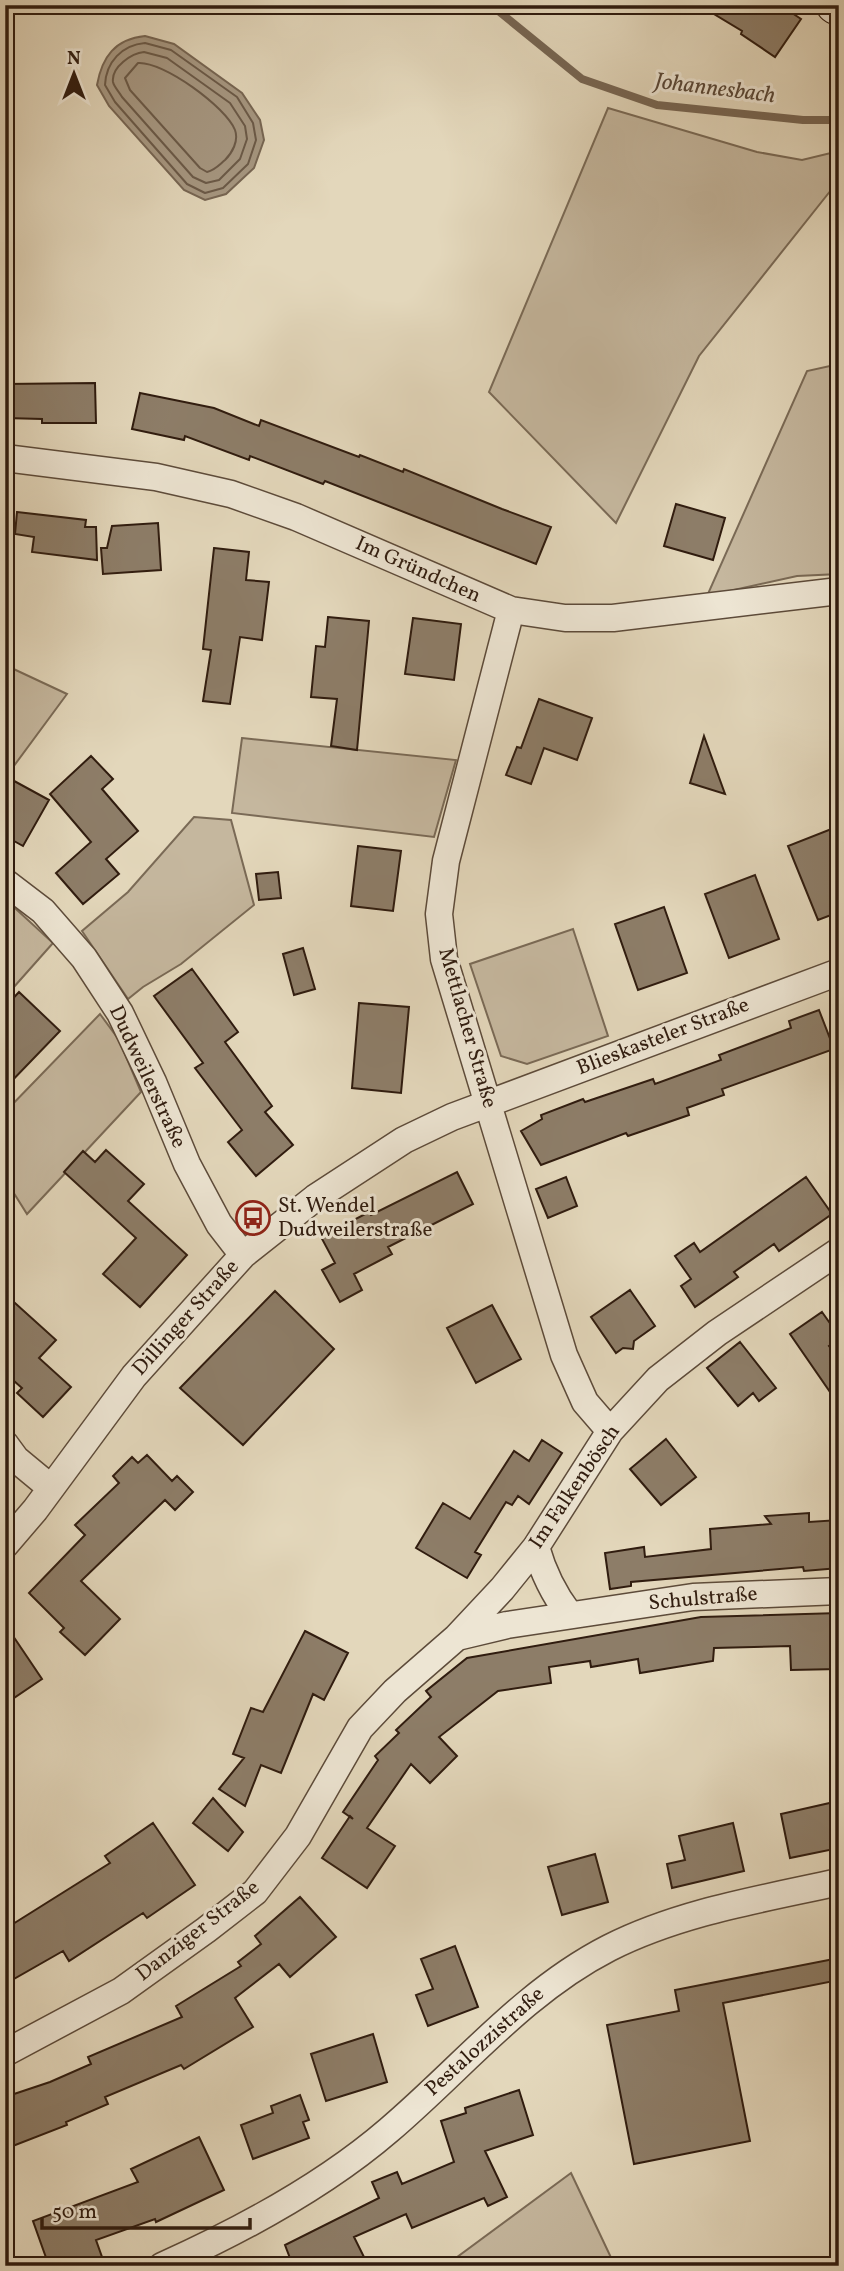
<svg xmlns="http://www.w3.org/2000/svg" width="844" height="2271" viewBox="0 0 844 2271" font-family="Vollkorn,serif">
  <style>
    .green { fill: #c5b79e; stroke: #7a6a56; stroke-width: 2 }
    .water { fill: #a69781; stroke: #776653; stroke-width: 2 }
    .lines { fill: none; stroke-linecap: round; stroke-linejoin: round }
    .shore { stroke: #6b5a48; stroke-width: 2 }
    .stream { stroke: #776653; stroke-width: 8 }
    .building { fill: #8d7d68; stroke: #301c0f; stroke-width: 2 }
    .street-casing { stroke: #5d4b3a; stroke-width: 29 }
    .secondary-casing { stroke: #301c0f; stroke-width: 39 }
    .street { stroke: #ede5d3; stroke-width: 26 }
    .secondary { stroke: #ede5d3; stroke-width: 37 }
    .labels { text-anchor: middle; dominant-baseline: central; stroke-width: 6; stroke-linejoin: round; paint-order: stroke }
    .street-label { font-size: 21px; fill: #301c0f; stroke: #ede5d3 }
    .poi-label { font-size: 21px; fill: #301c0f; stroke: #ede5d3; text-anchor: start }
    .water-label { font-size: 23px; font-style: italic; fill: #594737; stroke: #ede5d3 }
  </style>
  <rect width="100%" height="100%" fill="#e3d7bb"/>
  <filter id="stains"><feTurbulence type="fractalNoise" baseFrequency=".00286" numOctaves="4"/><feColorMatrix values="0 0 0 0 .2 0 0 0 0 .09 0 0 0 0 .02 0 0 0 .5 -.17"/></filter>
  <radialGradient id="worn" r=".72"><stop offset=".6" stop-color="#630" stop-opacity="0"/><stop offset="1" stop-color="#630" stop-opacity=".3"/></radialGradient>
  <!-- green -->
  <path class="green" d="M 608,108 L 757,152 L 802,160 L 839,151 L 839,180 L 699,356 L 616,523 L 489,392 Z
    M 839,364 L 839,574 L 797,576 L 707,596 L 807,371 Z
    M 5,665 L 67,694 L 5,778 Z
    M 242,738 L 456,760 L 434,837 L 232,813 Z
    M 194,817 L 231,820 L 254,905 L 181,964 L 143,987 L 128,999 L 82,931 L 128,892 Z
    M 5,899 L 53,943 L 5,997 Z
    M 573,929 L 608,1036 L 527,1064 L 501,1056 L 470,964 Z
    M 100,1014 L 119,1040 L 141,1092 L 27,1214 L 5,1179 L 5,1112 Z
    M 571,2173 L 615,2266 L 445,2266 Z"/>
  <!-- water -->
  <path class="water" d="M 145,36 L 174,44 L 242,93 L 260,120 L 264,140 L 254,168 L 226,194 L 205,200 L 184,190 L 109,106 L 97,85 C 102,57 115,39 145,36 Z"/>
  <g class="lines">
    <!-- shore -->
    <path class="shore" d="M 145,43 L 171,50 L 237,97 L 253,123 L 256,140 L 248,164 L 223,188 L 205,193 L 187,184 L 115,102 L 105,85 C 106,62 122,45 145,43 Z
      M 144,52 L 167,58 L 230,103 L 245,126 L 247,139 L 240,159 L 219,180 L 206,183 L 193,177 L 122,97 C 120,93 114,87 113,82 C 111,67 132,53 144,52 Z
      M 138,63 C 163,61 226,107 235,130 C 239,141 232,153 225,160 C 219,165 215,170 207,172 L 200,168 L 130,90 L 125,78 Z"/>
    <!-- stream -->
    <path class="stream" d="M 491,5 L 582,79 L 657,105 L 803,120 L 839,120"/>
  </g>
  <!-- building -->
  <path class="building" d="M 699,5 L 780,5 L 801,19 L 775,57 L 741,34 L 742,31 Z
    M 95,383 L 96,423 L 42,423 L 42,419 L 5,418 L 5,384 Z
    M 140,393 L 214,408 L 259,426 L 261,420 L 359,457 L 360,455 L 403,472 L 404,469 L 502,509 L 551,527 L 536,564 L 325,481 L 323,484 L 250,456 L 249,460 L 185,436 L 184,440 L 132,429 Z
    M 676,504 L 725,518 L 713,560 L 664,546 Z
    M 17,512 L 86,520 L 85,527 L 96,527 L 97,560 L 32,552 L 34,537 L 15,534 Z
    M 158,523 L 161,570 L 103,574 L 101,548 L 107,548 L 112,526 Z
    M 214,548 L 249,552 L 246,580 L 269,582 L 262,640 L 240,637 L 230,704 L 203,701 L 211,650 L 203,649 Z
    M 328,617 L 369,621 L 357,750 L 331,746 L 337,699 L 311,697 L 316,646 L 325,647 Z
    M 413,618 L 461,624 L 454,680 L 405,674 Z
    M 539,699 L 592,718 L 577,760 L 544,748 L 531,784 L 506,775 L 517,747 L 521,748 Z
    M 704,736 L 725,794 L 690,783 Z
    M 91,756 L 113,779 L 102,789 L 138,831 L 106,859 L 119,874 L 83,904 L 56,873 L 91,842 L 50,794 Z
    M 5,776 L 49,800 L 23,846 L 5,836 Z
    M 839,826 L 839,912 L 818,920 L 788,846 Z
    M 358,846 L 401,851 L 393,911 L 351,906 Z
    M 278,872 L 281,898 L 259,900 L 256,874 Z
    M 755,875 L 779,939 L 729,958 L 705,894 Z
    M 664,907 L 687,973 L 638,990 L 615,924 Z
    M 303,948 L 315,989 L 294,995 L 283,954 Z
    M 192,969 L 238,1032 L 225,1042 L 272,1106 L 265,1112 L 293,1145 L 256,1176 L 228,1142 L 242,1130 L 195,1068 L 203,1063 L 154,996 Z
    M 19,992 L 60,1031 L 5,1088 L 5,1007 Z
    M 359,1003 L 409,1007 L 401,1093 L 352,1088 Z
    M 819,1010 L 834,1049 L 722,1089 L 724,1095 L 687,1108 L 689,1115 L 628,1136 L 626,1133 L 541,1165 L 521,1131 L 542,1119 L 541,1115 L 583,1099 L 585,1102 L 653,1079 L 655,1084 L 721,1060 L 719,1055 L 791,1028 L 789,1021 Z
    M 106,1150 L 144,1184 L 128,1201 L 187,1255 L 140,1307 L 103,1274 L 136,1238 L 64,1172 L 83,1151 L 95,1162 Z
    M 457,1172 L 473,1204 L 388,1247 L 392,1254 L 354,1274 L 362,1290 L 340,1302 L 322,1270 L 335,1263 L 321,1237 L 369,1212 L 371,1215 Z
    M 566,1177 L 577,1206 L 548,1218 L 536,1189 Z
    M 806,1177 L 832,1214 L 779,1251 L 774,1244 L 734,1272 L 738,1277 L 695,1307 L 681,1286 L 691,1279 L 675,1256 L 694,1243 L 700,1252 Z
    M 630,1290 L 655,1326 L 634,1341 L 633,1349 L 623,1348 L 616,1353 L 591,1317 Z
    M 275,1291 L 334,1349 L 243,1445 L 180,1388 Z
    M 5,1294 L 56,1340 L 39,1358 L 71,1387 L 43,1417 L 17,1393 L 22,1388 L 5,1373 Z
    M 492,1305 L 521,1359 L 476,1383 L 447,1328 Z
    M 822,1312 L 839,1336 L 839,1339 L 829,1346 L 839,1359 L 839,1405 L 790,1334 Z
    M 740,1342 L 776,1388 L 759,1401 L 753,1393 L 738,1406 L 707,1368 Z
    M 666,1439 L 696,1477 L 661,1505 L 630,1469 Z
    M 542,1440 L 562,1453 L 529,1504 L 518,1496 L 512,1505 L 506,1502 L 475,1552 L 481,1555 L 467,1578 L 416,1548 L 443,1503 L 470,1519 L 514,1451 L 529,1461 Z
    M 147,1455 L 172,1481 L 177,1476 L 193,1492 L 175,1510 L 165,1500 L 81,1581 L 120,1619 L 85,1655 L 60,1632 L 64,1628 L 29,1593 L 85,1535 L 75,1525 L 119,1483 L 113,1476 L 132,1457 L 138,1463 Z
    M 809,1513 L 809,1522 L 839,1520 L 839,1568 L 804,1571 L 803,1567 L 631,1582 L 631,1586 L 610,1589 L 605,1553 L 644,1547 L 645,1557 L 711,1549 L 710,1529 L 771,1524 L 765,1516 Z
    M 839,1613 L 839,1669 L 791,1670 L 790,1646 L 714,1648 L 713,1661 L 640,1673 L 638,1659 L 591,1667 L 590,1661 L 549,1667 L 551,1683 L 498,1691 L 439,1737 L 457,1756 L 430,1783 L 411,1764 L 367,1828 L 395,1846 L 367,1888 L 322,1858 L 350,1816 L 353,1819 L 343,1812 L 378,1760 L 375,1756 L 399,1733 L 396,1730 L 431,1697 L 426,1691 L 467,1658 L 701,1617 Z
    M 5,1624 L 42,1679 L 5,1704 Z
    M 305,1631 L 348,1653 L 324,1700 L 313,1694 L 281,1773 L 261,1765 L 245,1806 L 219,1789 L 244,1758 L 233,1754 L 251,1708 L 263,1712 Z
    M 213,1798 L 243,1832 L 228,1851 L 193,1823 Z
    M 834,1802 L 839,1823 L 839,1848 L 790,1858 L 781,1814 Z
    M 153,1823 L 195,1885 L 147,1918 L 143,1913 L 69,1961 L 63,1951 L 5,1984 L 5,1929 L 110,1863 L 105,1856 Z
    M 733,1823 L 744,1871 L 672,1888 L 667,1864 L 685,1860 L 679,1836 Z
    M 595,1854 L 608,1902 L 562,1915 L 548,1867 Z
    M 300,1897 L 336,1937 L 290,1977 L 279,1964 L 235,1998 L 253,2027 L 184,2069 L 181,2065 L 105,2097 L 108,2104 L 66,2122 L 67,2125 L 5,2149 L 5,2097 L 50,2082 L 91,2064 L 88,2057 L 182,2017 L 176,2006 L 241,1966 L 238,1962 L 261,1944 L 255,1936 Z
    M 455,1946 L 478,2007 L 428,2026 L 416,1995 L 433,1989 L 421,1959 Z
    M 839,1958 L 839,1980 L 723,2003 L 750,2141 L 634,2164 L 607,2025 L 679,2011 L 675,1990 Z
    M 373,2034 L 387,2082 L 326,2101 L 311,2054 Z
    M 519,2090 L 533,2135 L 485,2151 L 507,2197 L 488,2206 L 484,2198 L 412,2228 L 406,2214 L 354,2237 L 364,2257 L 347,2266 L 293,2266 L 285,2245 L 379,2198 L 372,2182 L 397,2172 L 402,2184 L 454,2162 L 441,2121 L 466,2113 L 465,2108 Z
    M 300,2095 L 309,2120 L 303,2122 L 309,2138 L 253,2159 L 241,2125 L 273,2113 L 271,2106 Z
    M 199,2137 L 224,2190 L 156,2222 L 155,2219 L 96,2240 L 102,2257 L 78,2266 L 49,2266 L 33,2221 L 138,2182 L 131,2169 Z"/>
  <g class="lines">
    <!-- street casing -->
    <g class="street-casing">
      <path id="street" d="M 5,458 L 156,477 L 231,494 L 296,517 L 511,610 L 565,618 L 613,618 L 839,591
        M 511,610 L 446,861 L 439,914 L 444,959 L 564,1355 L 585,1402 L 610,1431
        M 5,882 L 43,911 L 84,958 L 120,1013 L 153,1082 L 187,1164 L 219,1224 L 243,1255
        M 5,1444 L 16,1459 L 51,1488
        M 5,1545 L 35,1510 L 134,1376 L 243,1255 L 315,1198 L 404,1140 L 452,1117 L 839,972
        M 536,1547 C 543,1572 553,1593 569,1614
        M 457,1637 L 507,1625 L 693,1597 L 839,1591
        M 5,2053 L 121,1991 L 206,1930 L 255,1892 L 298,1836 L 360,1728 L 395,1691 L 457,1637 L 502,1589 L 536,1547 L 610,1431 L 658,1379 L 717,1333 L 839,1251
        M 162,2266 C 240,2231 324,2186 389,2130 C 462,2068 523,1992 609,1948 C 680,1912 762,1899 839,1882"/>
    </g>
    <!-- secondary casing -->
    <g class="secondary-casing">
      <path id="secondary" d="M 835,5 L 839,7"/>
    </g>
    <!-- street -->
    <use href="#street" class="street"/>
    <!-- secondary -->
    <use href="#secondary" class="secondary"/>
  </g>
  <!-- icons -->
  <defs>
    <g id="bus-ring" transform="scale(1.75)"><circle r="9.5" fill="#ede5d3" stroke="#8f2418" stroke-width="1.5"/><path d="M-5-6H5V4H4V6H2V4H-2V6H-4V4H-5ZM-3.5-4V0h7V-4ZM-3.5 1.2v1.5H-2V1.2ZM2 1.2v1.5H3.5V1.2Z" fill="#8f2418"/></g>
  </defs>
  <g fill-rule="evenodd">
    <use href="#bus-ring" x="253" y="1218"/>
  </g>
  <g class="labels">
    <!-- street labels -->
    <g class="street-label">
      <text transform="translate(418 570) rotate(24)">Im Gründchen</text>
      <text transform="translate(467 1028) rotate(74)">Mettlacher Straße</text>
      <text transform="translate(663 1037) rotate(-21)">Blieskasteler Straße</text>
      <text transform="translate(147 1077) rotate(65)">Dudweilerstraße</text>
      <text transform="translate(186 1318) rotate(-48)">Dillinger Straße</text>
      <text transform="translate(575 1487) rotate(-56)">Im Falkenbösch</text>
      <text transform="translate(703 1599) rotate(-5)">Schulstraße</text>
      <text transform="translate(198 1931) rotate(-38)">Danziger Straße</text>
      <text transform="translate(485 2042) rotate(-42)">Pestalozzistraße</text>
    </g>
    <!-- poi labels -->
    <g class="poi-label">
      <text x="278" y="1206">St. Wendel<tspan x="278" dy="24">Dudweilerstraße</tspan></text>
    </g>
    <!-- water labels -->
    <g class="water-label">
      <text transform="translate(715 89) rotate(7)">Johannesbach</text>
    </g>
  </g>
  <!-- margin -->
  <rect width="844" height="2271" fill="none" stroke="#e3d7bb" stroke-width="28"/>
  <rect x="7" y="7" width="830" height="2257" fill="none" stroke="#301c0f" stroke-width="3.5"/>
  <rect x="14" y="14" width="816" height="2243" fill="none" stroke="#301c0f" stroke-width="2"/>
  <!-- north arrow -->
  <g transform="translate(74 74)" stroke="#ede5d3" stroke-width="5" paint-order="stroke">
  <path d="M0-5L12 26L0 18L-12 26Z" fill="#301c0f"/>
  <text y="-10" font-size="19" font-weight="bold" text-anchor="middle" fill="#301c0f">N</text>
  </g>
  <!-- scale -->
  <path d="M42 2218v10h208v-10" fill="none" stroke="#301c0f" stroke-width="3.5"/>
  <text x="52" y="2218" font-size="21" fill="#301c0f" stroke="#ede5d3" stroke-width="5" paint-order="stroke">50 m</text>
  <rect width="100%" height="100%" filter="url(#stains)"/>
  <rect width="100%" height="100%" fill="url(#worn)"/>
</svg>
